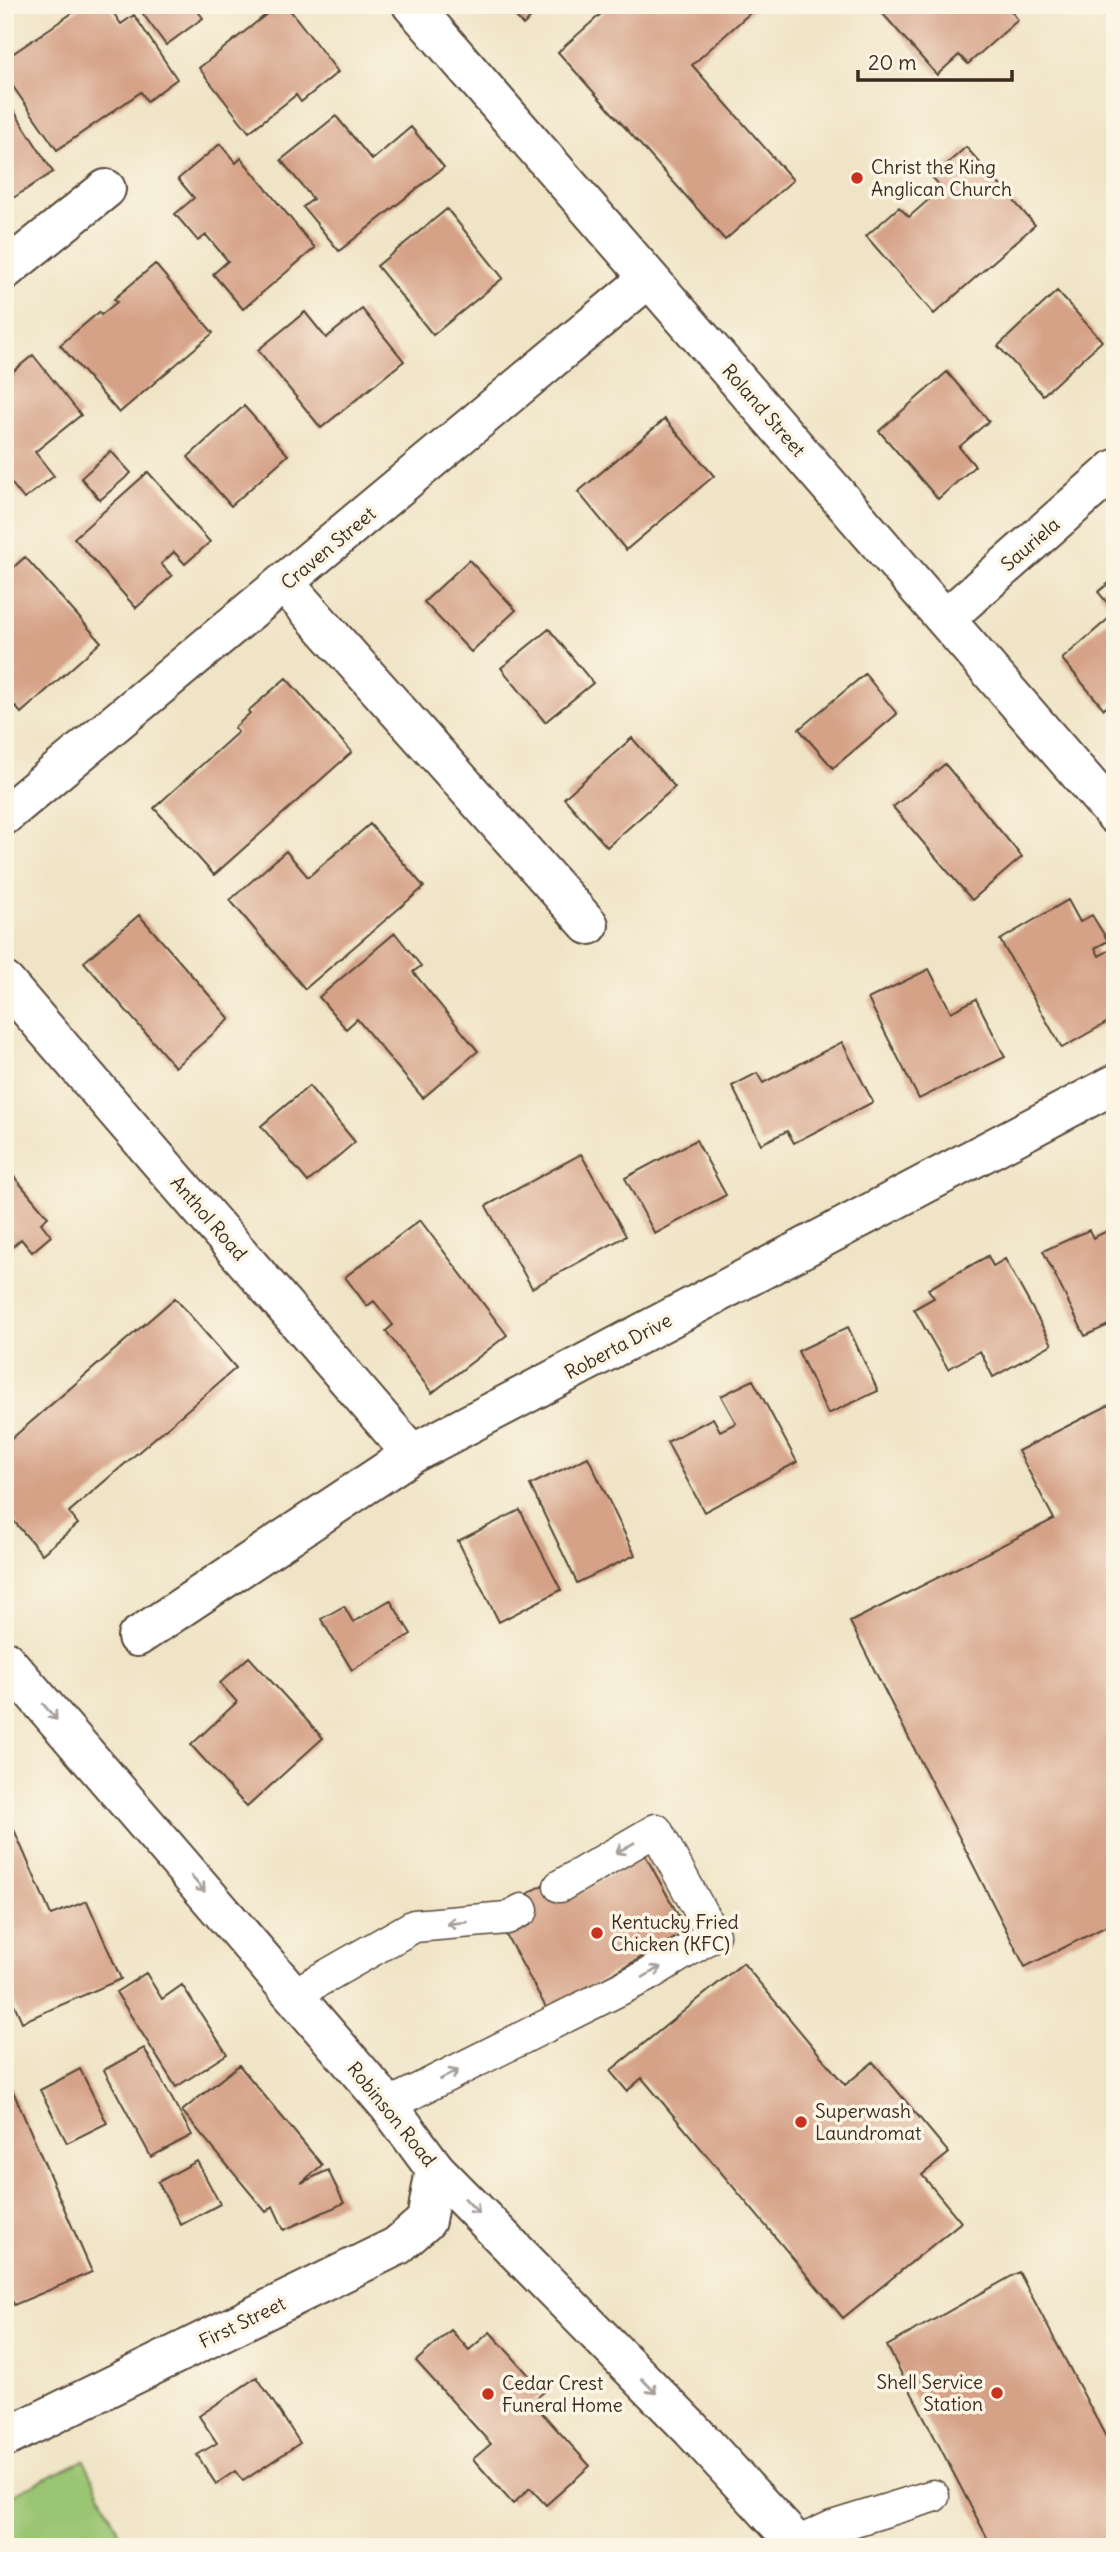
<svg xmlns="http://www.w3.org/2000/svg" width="1120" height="2552" viewBox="0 0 1120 2552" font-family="Delius,sans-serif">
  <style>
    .green { fill: #9ac572; stroke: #6a7848; stroke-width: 2 }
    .building { fill: #d5a287 }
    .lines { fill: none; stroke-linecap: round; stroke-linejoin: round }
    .service-casing { stroke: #564637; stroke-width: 35 }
    .minor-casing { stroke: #564637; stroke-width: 42 }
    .primary-casing { stroke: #564637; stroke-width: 42 }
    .service { stroke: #fff; stroke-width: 32 }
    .minor { stroke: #fff; stroke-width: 38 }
    .primary { stroke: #fff; stroke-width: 38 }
    .oneway { stroke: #a79f9a }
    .poi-dot { fill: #c8321e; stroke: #fcf5e5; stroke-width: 2.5 }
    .labels { text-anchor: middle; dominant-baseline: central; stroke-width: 7; stroke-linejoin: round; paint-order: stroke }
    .poi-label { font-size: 19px; fill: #3b2a1e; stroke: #fcf5e5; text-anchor: start }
    .street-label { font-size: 19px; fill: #3b2a1e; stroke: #fcf5e5 }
  </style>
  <rect width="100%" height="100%" fill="#fcf5e5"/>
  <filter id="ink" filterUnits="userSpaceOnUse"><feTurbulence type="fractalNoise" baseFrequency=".0143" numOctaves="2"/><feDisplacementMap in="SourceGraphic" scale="14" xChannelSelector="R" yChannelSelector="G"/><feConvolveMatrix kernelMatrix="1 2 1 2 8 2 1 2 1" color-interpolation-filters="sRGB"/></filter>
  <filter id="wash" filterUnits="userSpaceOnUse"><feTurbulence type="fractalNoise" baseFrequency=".00686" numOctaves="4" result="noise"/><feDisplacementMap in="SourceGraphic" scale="28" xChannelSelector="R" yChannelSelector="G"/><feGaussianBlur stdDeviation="1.57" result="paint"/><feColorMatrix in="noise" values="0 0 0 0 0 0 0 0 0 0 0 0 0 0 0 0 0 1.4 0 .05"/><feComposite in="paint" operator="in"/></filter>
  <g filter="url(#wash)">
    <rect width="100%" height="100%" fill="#f0e4c6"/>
    <!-- green -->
    <path class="green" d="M 84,2460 L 126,2547 L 5,2547 L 5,2498 Z"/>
    <g id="blocks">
      <!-- building -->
      <path class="building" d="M 84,5 L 108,5 L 121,24 L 134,15 L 177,79 L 147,101 L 141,92 L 57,150 L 5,75 L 5,59 Z
        M 151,5 L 203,5 L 197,10 L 203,18 L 166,45 L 143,14 L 153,7 Z
        M 278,5 L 286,5 L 338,72 L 301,102 L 296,95 L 249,132 L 199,68 Z
        M 506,5 L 545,5 L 523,25 Z
        M 611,5 L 759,5 L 692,65 L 793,180 L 725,240 L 558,52 Z
        M 875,5 L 1006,5 L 1018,20 L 968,64 L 959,55 L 937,75 Z
        M 1097,5 L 1115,5 L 1115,25 Z
        M 5,97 L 53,172 L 10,200 L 5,193 Z
        M 336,116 L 372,160 L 411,127 L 444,167 L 339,251 L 303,207 L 313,199 L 281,160 Z
        M 220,144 L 236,163 L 241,158 L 315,248 L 243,309 L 213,274 L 228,261 L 206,235 L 198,241 L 175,214 L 194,198 L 178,179 Z
        M 966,147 L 1035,225 L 934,314 L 866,236 L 899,207 L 909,217 L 942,188 L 932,177 Z
        M 447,209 L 503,278 L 433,335 L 377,266 Z
        M 155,264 L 213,333 L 119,413 L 60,345 L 99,312 L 101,315 L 117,302 L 114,299 Z
        M 1057,291 L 1102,341 L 1043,395 L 998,346 Z
        M 362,309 L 404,361 L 321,428 L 258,350 L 305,312 L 326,338 Z
        M 33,355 L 81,415 L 35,452 L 54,476 L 24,499 L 5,475 L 5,378 Z
        M 947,372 L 989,421 L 959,447 L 975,466 L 938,499 L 879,431 Z
        M 244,406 L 288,455 L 231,506 L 188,457 Z
        M 665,419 L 714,476 L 626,550 L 578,492 Z
        M 111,451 L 131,473 L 100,500 L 81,478 Z
        M 148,472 L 210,542 L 185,564 L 174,552 L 161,564 L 172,576 L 136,608 L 74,538 Z
        M 25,557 L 101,642 L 21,713 L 5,695 L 5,575 Z
        M 469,560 L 516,610 L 471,652 L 424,602 Z
        M 1115,578 L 1115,612 L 1098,592 Z
        M 1115,613 L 1115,700 L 1104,709 L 1062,659 Z
        M 549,629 L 593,683 L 545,722 L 501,668 Z
        M 865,674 L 897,714 L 833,768 L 799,729 Z
        M 286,678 L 352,752 L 214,875 L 154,808 L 238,732 L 234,728 L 250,713 L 248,711 Z
        M 632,738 L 675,787 L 607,847 L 564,798 Z
        M 945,764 L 1022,857 L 972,900 L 893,807 Z
        M 370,824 L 424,887 L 305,989 L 230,900 L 286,851 L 308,877 Z
        M 1068,900 L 1080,922 L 1092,915 L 1108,941 L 1095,948 L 1099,956 L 1112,949 L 1115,954 L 1115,1018 L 1062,1048 L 1000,940 Z
        M 139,915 L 230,1019 L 175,1067 L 84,962 Z
        M 395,933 L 421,966 L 413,972 L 478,1051 L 423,1098 L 357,1019 L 346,1029 L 319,997 Z
        M 929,969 L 951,1012 L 976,999 L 1005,1057 L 919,1099 L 868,999 Z
        M 842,1042 L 873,1102 L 794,1143 L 787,1131 L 761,1144 L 732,1086 L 757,1073 L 763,1083 Z
        M 309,1086 L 355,1142 L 308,1182 L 261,1126 Z
        M 696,1140 L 726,1195 L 655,1234 L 625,1178 Z
        M 581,1154 L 626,1236 L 532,1288 L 486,1206 Z
        M 5,1166 L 48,1217 L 41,1223 L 51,1236 L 32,1252 L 21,1239 L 9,1250 L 5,1246 Z
        M 420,1220 L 507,1335 L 432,1393 L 386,1331 L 393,1325 L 374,1301 L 367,1306 L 345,1277 Z
        M 1115,1227 L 1115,1322 L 1085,1336 L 1043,1251 L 1089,1230 L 1093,1238 Z
        M 988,1256 L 993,1266 L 1005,1259 L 1052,1344 L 993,1377 L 980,1351 L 948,1369 L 914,1309 L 934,1298 L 928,1289 Z
        M 175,1298 L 236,1368 L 69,1512 L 78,1524 L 42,1554 L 5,1511 L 5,1434 L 10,1440 Z
        M 848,1327 L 878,1391 L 828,1414 L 798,1351 Z
        M 753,1380 L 797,1462 L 704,1512 L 667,1442 L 713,1418 L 720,1431 L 736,1423 L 721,1396 Z
        M 1115,1402 L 1115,1922 L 1025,1967 L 850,1622 L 1054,1519 L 1018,1451 Z
        M 588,1457 L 635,1555 L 577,1583 L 530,1485 Z
        M 520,1510 L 561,1590 L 499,1622 L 458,1541 Z
        M 390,1600 L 411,1634 L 352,1670 L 321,1619 L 344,1606 L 353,1622 Z
        M 249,1657 L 323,1738 L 247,1807 L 191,1745 L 237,1702 L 220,1683 Z
        M 5,1809 L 51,1915 L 87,1901 L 121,1979 L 22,2022 L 5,1984 Z
        M 645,1855 L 687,1931 L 548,2011 L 506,1935 L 529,1922 L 517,1900 L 555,1878 L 567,1900 Z
        M 743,1963 L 845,2085 L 873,2062 L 949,2153 L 922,2175 L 961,2222 L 843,2318 L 642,2078 L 627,2091 L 610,2071 Z
        M 146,1973 L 162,1999 L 182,1985 L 227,2054 L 176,2087 L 116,1992 Z
        M 144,2048 L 192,2135 L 151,2157 L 104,2070 Z
        M 239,2065 L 322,2165 L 301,2183 L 328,2170 L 344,2203 L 284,2230 L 273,2206 L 266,2212 L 182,2111 Z
        M 80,2069 L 107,2123 L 67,2143 L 40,2090 Z
        M 5,2073 L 92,2272 L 14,2305 L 5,2284 Z
        M 197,2161 L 220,2204 L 181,2225 L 158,2182 Z
        M 1019,2272 L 1115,2454 L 1115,2547 L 992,2547 L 887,2346 Z
        M 451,2330 L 469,2350 L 490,2332 L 544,2392 L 532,2402 L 590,2466 L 546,2505 L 530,2488 L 513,2504 L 473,2459 L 491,2444 L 416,2361 Z
        M 257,2377 L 300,2443 L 243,2481 L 235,2471 L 216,2484 L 197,2455 L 217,2443 L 199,2416 Z"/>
    </g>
  </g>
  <g filter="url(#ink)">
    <use href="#blocks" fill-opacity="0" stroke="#564637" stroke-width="2"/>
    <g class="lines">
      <!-- service casing -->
      <g class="service-casing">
        <path id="service" d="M 293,1995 L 414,1926 L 507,1918 L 522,1910
          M 388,2105 L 646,1976 L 713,1935 L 656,1830 L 560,1886
          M 797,2543 L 832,2527 L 933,2496"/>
      </g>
      <!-- minor casing -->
      <g class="minor-casing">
        <path id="minor" d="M 412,5 L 1115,815
          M 5,270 L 106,189
          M 285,584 L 589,925
          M 945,619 L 1115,469
          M 5,815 L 649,278
          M 5,982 L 412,1454
          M 137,1637 L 412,1454 L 1115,1084
          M 5,2438 L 397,2246 L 426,2221 L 435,2169"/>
      </g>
      <!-- primary casing -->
      <g class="primary-casing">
        <path id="primary" d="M 5,1660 L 388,2105 L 435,2169 L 692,2430 L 800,2547"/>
      </g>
      <!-- service -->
      <use href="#service" class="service"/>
      <!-- minor -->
      <use href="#minor" class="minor"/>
      <!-- primary -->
      <use href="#primary" class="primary"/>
    </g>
    <!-- one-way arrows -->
    <defs><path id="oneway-shaft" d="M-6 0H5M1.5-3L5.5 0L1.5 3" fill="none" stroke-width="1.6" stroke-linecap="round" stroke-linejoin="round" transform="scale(1.75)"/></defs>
    <g class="oneway">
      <use href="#oneway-shaft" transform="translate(50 1712) rotate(49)"/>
      <use href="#oneway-shaft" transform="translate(625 1848) rotate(150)"/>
      <use href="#oneway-shaft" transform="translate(198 1884) rotate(49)"/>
      <use href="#oneway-shaft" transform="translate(457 1923) rotate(175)"/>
      <use href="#oneway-shaft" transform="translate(652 1972) rotate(-31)"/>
      <use href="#oneway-shaft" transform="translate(449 2075) rotate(-27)"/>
      <use href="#oneway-shaft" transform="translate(472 2206) rotate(46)"/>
      <use href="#oneway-shaft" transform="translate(649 2386) rotate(46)"/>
    </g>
  </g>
  <!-- markers -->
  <g class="poi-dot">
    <circle cx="857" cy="178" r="7"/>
    <circle cx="597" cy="1933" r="7"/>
    <circle cx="801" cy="2122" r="7"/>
    <circle cx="997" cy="2393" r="7"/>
    <circle cx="488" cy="2394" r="7"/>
  </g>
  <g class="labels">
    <!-- poi labels -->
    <g class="poi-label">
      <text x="871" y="167">Christ the King<tspan x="871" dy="22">Anglican Church</tspan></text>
      <text x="611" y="1922">Kentucky Fried<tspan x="611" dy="22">Chicken (KFC)</tspan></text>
      <text x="815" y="2111">Superwash<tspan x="815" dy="22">Laundromat</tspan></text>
      <text x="983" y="2382" text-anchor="end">Shell Service<tspan x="983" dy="22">Station</tspan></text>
      <text x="502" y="2383">Cedar Crest<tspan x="502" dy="22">Funeral Home</tspan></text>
    </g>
    <!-- street labels -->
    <g class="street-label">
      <text transform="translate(764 410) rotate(49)">Roland Street</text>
      <text transform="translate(1030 544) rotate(-41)">Sauriela</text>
      <text transform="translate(328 548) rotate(-40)">Craven Street</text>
      <text transform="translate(209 1218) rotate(49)">Anthol Road</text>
      <text transform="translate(618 1346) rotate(-28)">Roberta Drive</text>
      <text transform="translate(392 2114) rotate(51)">Robinson Road</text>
      <text transform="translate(242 2322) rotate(-26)">First Street</text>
    </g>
  </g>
  <!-- margin -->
  <rect width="1120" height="2552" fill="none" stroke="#fcf5e5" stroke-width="28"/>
  <!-- scale -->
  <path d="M858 70v10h154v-10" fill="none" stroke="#3b2a1e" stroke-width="3.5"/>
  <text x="868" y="70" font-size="21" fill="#3b2a1e" stroke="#fcf5e5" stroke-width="5" paint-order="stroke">20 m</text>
</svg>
